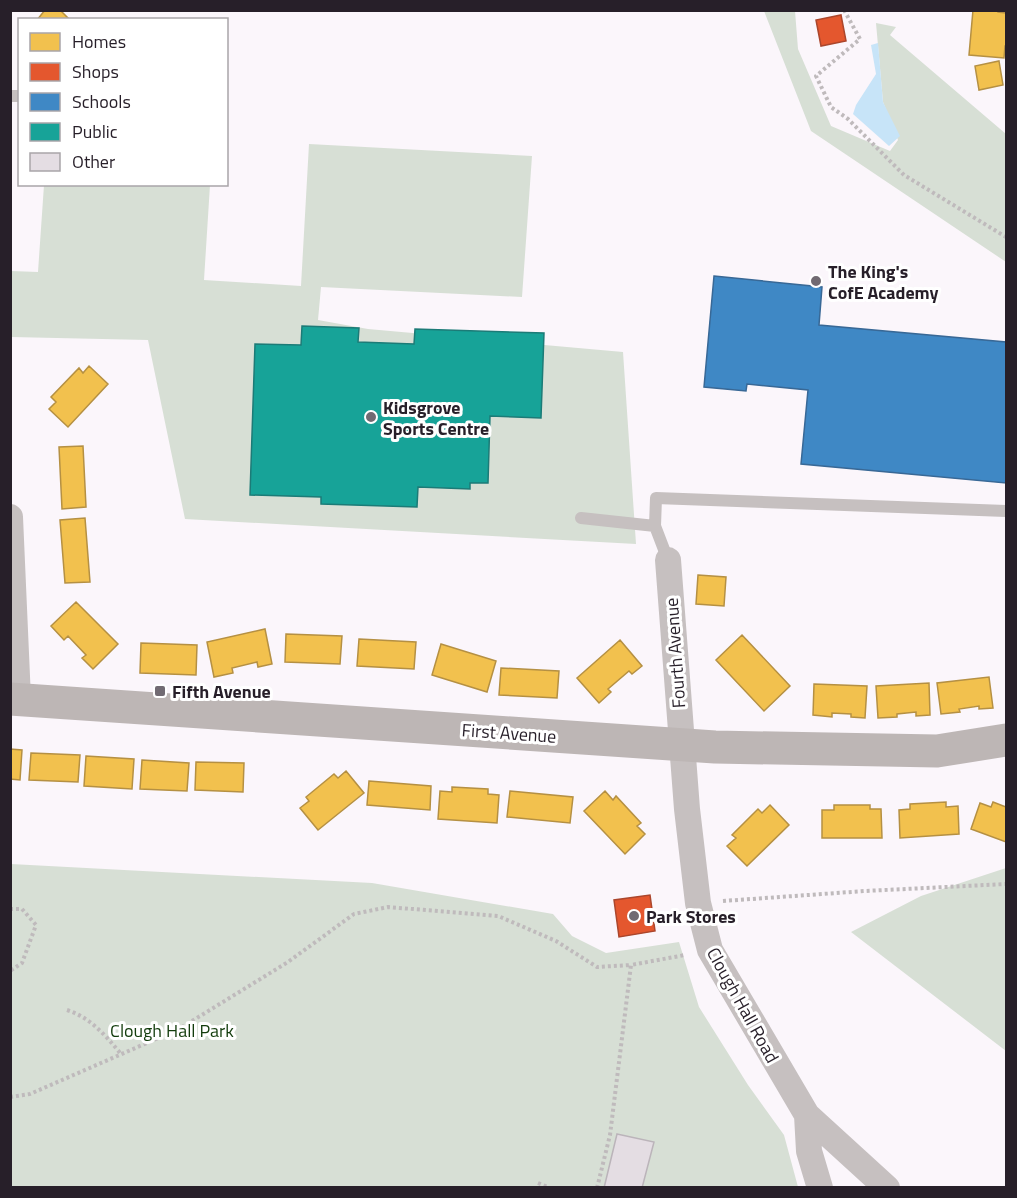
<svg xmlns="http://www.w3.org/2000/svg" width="1017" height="1198" viewBox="0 0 1017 1198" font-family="'Titillium Web',sans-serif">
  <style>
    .green { fill: #d7dfd5 }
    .water { fill: #c7e4f8 }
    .homes { fill: #f2c14e; stroke: #b59043; stroke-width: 1.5 }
    .shops { fill: #e4572e; stroke: #ab462c; stroke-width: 1.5 }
    .schools { fill: #3f88c5; stroke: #386896; stroke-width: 1.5 }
    .public { fill: #17a398; stroke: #1c7b77; stroke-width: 1.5 }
    .building { fill: #e4dde3; stroke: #bbb4ba; stroke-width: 1.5 }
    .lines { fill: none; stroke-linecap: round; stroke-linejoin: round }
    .path { stroke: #bfbabc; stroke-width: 4; stroke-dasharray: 3 3; stroke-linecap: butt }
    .lane { stroke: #c6c0c0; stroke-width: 12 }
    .street { stroke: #c6c0c0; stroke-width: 26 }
    .secondary { stroke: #bdb6b5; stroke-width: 33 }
    .poi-dot { fill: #716a72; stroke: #fff; stroke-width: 2 }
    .labels { text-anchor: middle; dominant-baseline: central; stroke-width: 6; stroke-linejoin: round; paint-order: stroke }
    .poi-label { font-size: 18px; font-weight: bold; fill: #271f29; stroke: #fff; text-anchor: start }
    .street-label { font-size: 18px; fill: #271f29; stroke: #fff }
    .park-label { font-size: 18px; fill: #123c0c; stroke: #fff }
  </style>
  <rect width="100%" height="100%" fill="#fbf6fb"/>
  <!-- green -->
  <path class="green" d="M 764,11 L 795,11 L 798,49 L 831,126 L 890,151 L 898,140 L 883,102 L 876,23 L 896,27 L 890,35 L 1006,134 L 1006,262 L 811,131 Z
    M 309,144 L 532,156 L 522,297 L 321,287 L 318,320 L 368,329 L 623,352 L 636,544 L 185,519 L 148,340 L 11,337 L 11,271 L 38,272 L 44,185 L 210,185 L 204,280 L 301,286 Z
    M 11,864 L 372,883 L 553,914 L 572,936 L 606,953 L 679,942 L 699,1007 L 748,1085 L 784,1135 L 798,1187 L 11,1188 Z
    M 1006,868 L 1006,1051 L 851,932 L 921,896 Z"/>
  <!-- water -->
  <path class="water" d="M 878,43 L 883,102 L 900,136 L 889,146 L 853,114 L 856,105 L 876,74 L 871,45 Z"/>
  <!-- homes -->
  <path class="homes" d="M 45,10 L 60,10 L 70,20 L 37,20 Z
    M 973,10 L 998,10 L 998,12 L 1006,13 L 1006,46 L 1005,46 L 1004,58 L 969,55 Z
    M 999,61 L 1003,85 L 979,90 L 975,66 Z
    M 89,366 L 108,384 L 68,427 L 49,409 L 56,402 L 51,397 L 79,368 L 83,373 Z
    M 83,446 L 86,507 L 62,509 L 59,447 Z
    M 85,518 L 90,582 L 65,583 L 60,520 Z
    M 698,575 L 726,577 L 724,606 L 696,604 Z
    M 76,602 L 118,644 L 93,669 L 82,658 L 86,655 L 68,636 L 64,640 L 51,626 Z
    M 265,629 L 272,664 L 258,667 L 257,662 L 232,668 L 233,673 L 214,677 L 207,642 Z
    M 286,634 L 342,636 L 340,664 L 285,662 Z
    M 742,635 L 790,686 L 764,711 L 716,660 Z
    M 359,639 L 416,642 L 414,669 L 357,666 Z
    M 620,640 L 642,666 L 632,674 L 629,671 L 608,689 L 611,692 L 599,703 L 577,678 Z
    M 141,643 L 197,645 L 196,675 L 140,673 Z
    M 441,644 L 496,661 L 487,692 L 432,675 Z
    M 501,668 L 559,671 L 557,698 L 499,695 Z
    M 989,677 L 993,708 L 979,709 L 979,706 L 959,709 L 960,712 L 941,714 L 937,683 Z
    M 929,683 L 930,715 L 916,716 L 916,712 L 897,714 L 897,717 L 878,718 L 876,686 Z
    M 814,684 L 867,686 L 865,718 L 851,717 L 851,714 L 832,713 L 832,717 L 813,715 Z
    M 10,749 L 22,750 L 20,780 L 10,779 Z
    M 31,753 L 80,755 L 78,782 L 29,780 Z
    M 86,756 L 134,759 L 132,789 L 84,786 Z
    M 142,760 L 189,763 L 187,791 L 140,789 Z
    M 196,762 L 244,763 L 243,792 L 195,790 Z
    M 346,771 L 364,793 L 318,830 L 300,808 L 309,801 L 306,797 L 334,774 L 338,778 Z
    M 369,781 L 431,786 L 430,810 L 367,805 Z
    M 452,787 L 488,789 L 488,794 L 499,795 L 497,823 L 438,819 L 440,791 L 452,792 Z
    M 510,791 L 573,797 L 570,823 L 507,817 Z
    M 605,791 L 613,800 L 616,796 L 641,823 L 637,826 L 645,834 L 625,854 L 584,811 Z
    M 946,802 L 946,807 L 958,806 L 959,834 L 900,838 L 899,810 L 910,809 L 910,804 Z
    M 993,802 L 1006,807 L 1006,842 L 971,829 L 980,803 L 991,807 Z
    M 770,805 L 789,825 L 747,866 L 727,846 L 736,838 L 732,835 L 758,809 L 762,813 Z
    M 834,805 L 870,805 L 870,809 L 881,809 L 882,838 L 822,838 L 822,810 L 834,810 Z"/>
  <!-- shops -->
  <path class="shops" d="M 841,15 L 846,41 L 821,46 L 816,20 Z
    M 650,895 L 655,931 L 619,937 L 614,900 Z"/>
  <!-- schools -->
  <path class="schools" d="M 714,276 L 822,287 L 819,325 L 1006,342 L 1006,483 L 801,464 L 808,390 L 747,384 L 746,391 L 704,387 Z"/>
  <!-- public -->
  <path class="public" d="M 302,326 L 359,328 L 358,342 L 414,344 L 415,329 L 544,333 L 541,418 L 490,416 L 488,483 L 470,483 L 470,489 L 418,487 L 417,507 L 321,504 L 321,497 L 250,495 L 255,344 L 301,345 Z"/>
  <!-- building -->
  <path class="building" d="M 617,1134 L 654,1142 L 642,1188 L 604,1188 Z"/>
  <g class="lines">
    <!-- path -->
    <path class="path" d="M 844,10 L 860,39 L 816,76 L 831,107 L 848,119 L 904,175 L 1006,237
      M 723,901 L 865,891 L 1006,884
      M 10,909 L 22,909 L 36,925 L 22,963 L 10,971
      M 67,1010 C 91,1018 105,1035 121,1054
      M 10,1097 L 30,1094 L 179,1029 L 288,962 L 354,914 L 388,907 L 498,916 L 556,941 L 597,967 L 631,965
      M 538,1183 L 550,1188
      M 597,1188 L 610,1135 L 631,965 L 685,955"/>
    <!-- lane -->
    <path class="lane" d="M 10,96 L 20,96
      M 581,518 L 655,526
      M 668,560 L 655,526 L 656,498 L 1006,511"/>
    <!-- street -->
    <path class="street" d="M 10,517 L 18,699
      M 668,560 L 687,809 L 698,903 L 710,950 L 807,1115 L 887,1188
      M 807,1115 L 809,1151 L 820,1188"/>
    <!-- secondary -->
    <path class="secondary" d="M 10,699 L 715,747 L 937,751 L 1006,740"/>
  </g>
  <!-- markers -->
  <g class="poi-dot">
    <circle cx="816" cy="281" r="6"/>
    <circle cx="371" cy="417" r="6"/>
    <rect x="154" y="685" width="12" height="12" rx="3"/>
    <circle cx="634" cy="916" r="6"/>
  </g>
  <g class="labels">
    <!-- poi labels -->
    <g class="poi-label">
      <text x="828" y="271">The King's<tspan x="828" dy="21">CofE Academy</tspan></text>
      <text x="383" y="407">Kidsgrove<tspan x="383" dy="21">Sports Centre</tspan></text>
      <text x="172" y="691">Fifth Avenue</text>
      <text x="646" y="916">Park Stores</text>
    </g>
    <!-- street labels -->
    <g class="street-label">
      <text transform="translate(675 653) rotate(-94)">Fourth Avenue</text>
      <text transform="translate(509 733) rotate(4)">First Avenue</text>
      <text transform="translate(743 1005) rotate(61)">Clough Hall Road</text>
    </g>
    <!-- park labels -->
    <g class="park-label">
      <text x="172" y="1030">Clough Hall Park</text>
    </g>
  </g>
  <!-- border -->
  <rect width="1017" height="1198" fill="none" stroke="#271f29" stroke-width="24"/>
  <!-- legend -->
  <rect x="18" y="18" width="210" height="168" fill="#ffffff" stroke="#a9a5a9" stroke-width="1.5"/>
  <rect x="30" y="33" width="30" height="18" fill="#f2c14e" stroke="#a9a5a9" stroke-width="1.5"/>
  <text x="72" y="48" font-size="18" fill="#271f29">Homes</text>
  <rect x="30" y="63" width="30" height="18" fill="#e4572e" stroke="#a9a5a9" stroke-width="1.5"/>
  <text x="72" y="78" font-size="18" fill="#271f29">Shops</text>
  <rect x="30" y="93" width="30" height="18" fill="#3f88c5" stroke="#a9a5a9" stroke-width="1.5"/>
  <text x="72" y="108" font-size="18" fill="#271f29">Schools</text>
  <rect x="30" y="123" width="30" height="18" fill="#17a398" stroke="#a9a5a9" stroke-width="1.5"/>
  <text x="72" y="138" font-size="18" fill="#271f29">Public</text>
  <rect x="30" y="153" width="30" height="18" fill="#e4dde3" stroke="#a9a5a9" stroke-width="1.5"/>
  <text x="72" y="168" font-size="18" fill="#271f29">Other</text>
</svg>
